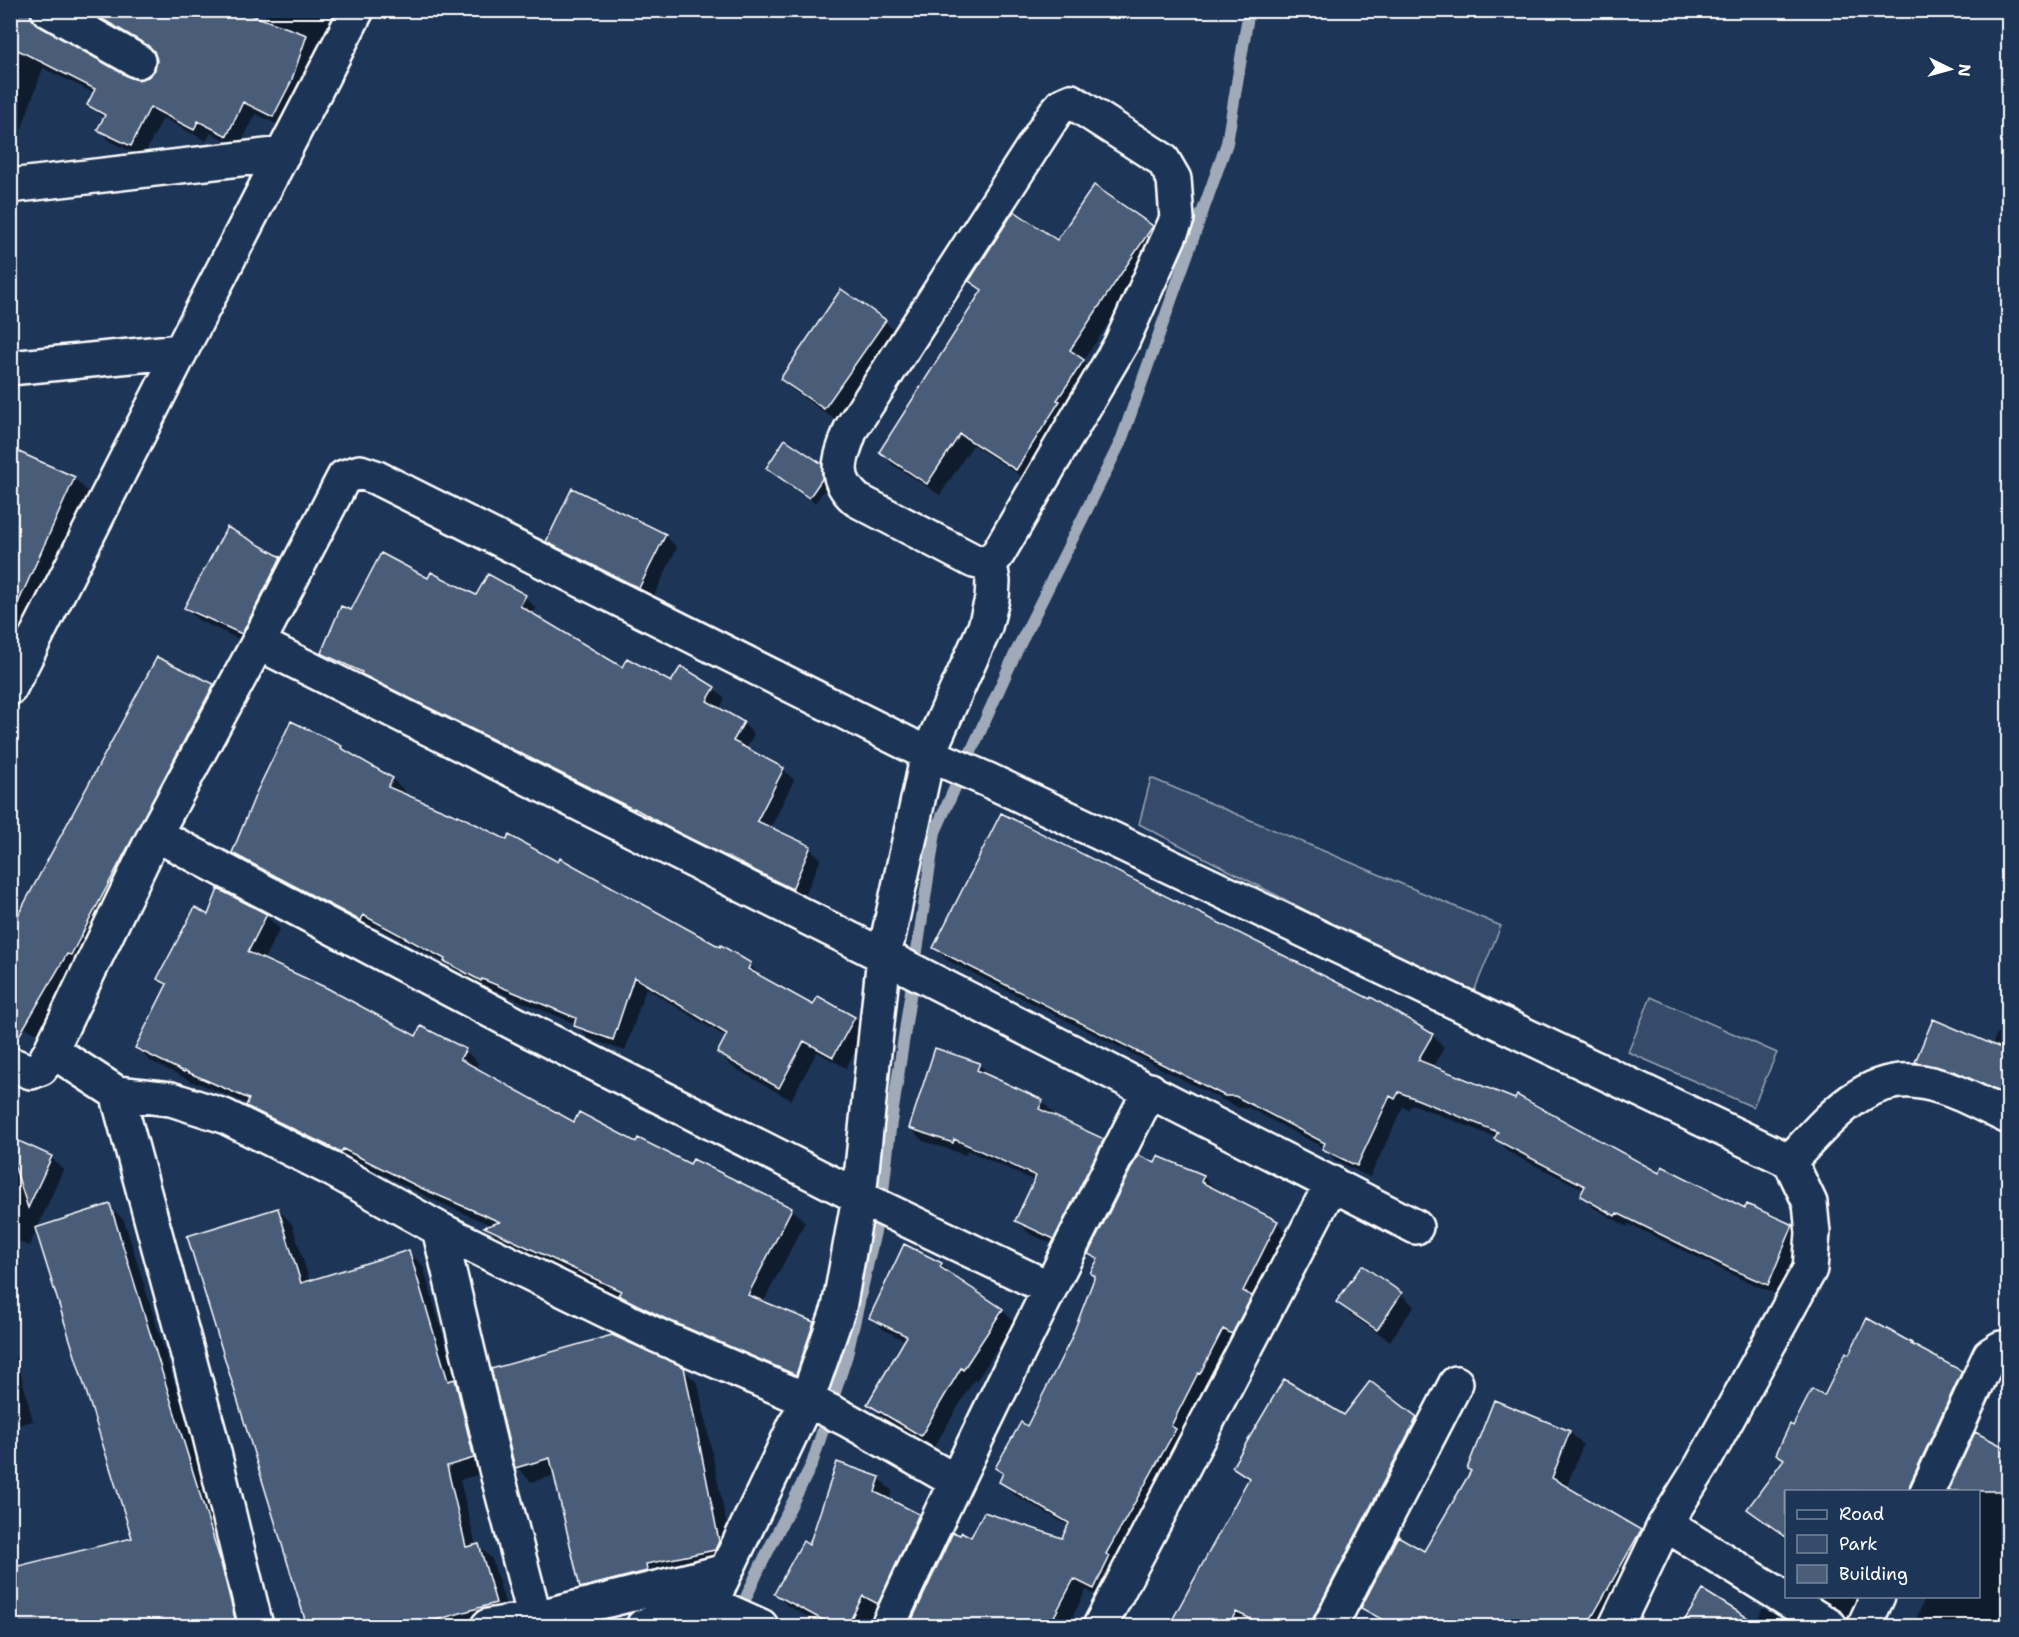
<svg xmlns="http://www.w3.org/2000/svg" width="2019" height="1637" viewBox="0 0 2019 1637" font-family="'Shantell Sans',sans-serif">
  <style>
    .green { fill: #364b69; stroke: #9aa5b4; stroke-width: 1.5 }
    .shadow { fill: #0007; fill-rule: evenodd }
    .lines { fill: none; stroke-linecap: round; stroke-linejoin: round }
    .stream { stroke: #a0aab8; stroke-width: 12 }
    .building { fill: #4a5d79; stroke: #fff; stroke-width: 1.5 }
    .minor-casing { stroke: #fff; stroke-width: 38 }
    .minor { stroke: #1d3557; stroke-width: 33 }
  </style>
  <rect width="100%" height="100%" fill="#1d3557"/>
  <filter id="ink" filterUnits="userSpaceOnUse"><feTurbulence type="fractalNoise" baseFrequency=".0167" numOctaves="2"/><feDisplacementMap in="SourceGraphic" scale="12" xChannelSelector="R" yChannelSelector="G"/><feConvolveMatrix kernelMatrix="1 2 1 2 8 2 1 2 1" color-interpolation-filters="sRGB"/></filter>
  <g filter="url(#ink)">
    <!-- green -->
    <path class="green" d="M 1151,778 L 1501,926 L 1472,996 L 1139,824 Z
      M 1651,997 L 1777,1053 L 1753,1107 L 1628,1052 Z"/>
    <!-- shadow -->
    <path class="shadow" d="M 20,10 L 47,10 L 41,24 L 43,30 L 129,79 L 139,81 L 149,78 L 156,70 L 158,60 L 156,54 L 80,10 L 238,10 L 263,23 L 267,10 L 337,10 L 334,16 L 331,15 L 303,94 L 285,128 L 256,114 L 239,147 L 211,133 L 206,141 L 163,118 L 143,157 L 111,142 L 99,130 L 105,119 L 88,105 L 94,93 L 43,68 L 10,162 L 10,24 Z
      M 1094,187 L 1152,227 L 1165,240 L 1083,361 L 1096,374 L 1029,481 L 973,445 L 940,495 L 893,465 L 881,452 L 982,292 L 971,281 L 1057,242 Z
      M 885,321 L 897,334 L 837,421 L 794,391 L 782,379 Z
      M 10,449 L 74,478 L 89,493 L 48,583 L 28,655 L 10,648 Z
      M 821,466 L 827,472 L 828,485 L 815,503 L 768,468 Z
      M 227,529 L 281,558 L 293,571 L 254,646 L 198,620 L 185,608 Z
      M 665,535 L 677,548 L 652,600 L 561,554 L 548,541 Z
      M 428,580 L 476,597 L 525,597 L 536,608 L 532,615 L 622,669 L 672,684 L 714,688 L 725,699 L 719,710 L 743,723 L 754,734 L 746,749 L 783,769 L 794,780 L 770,829 L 810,848 L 821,859 L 803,899 L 374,684 L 370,681 L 333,664 L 322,653 L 352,612 Z
      M 158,659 L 214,686 L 226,698 L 80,965 L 39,1035 L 10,1019 Z
      M 341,747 L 347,753 L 392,779 L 405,791 L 403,795 L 750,965 L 762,977 L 813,1007 L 818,998 L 855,1018 L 867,1030 L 846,1068 L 817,1052 L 791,1100 L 731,1066 L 719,1053 L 727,1038 L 646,988 L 625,1051 L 588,1038 L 576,1024 L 494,990 L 494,992 L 458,973 L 451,966 L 376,926 L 374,932 L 246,866 L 234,853 Z
      M 219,891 L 266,916 L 280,929 L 263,960 L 417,1038 L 465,1050 L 478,1063 L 475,1069 L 575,1125 L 636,1144 L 691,1166 L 693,1161 L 792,1209 L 805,1222 L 763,1303 L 813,1324 L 827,1337 L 809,1387 L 633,1308 L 621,1297 L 499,1240 L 487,1228 L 493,1226 L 436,1201 L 356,1161 L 355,1164 L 261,1119 L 248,1104 L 198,1083 L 197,1084 L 150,1061 L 137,1048 L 167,987 L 159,979 L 209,917 Z
      M 935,948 L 1432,1035 L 1444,1047 L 1433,1068 L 1659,1175 L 1746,1210 L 1747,1206 L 1793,1227 L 1805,1240 L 1781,1296 L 1741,1279 L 1629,1224 L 1628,1227 L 1594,1208 L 1582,1196 L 1585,1190 L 1508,1152 L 1497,1138 L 1412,1104 L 1408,1110 L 1403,1107 L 1370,1177 L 1336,1161 L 1324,1148 L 1249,1108 L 1239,1108 L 947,960 Z
      M 1997,1033 L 2008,1038 L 2008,1102 L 1929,1074 L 1917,1062 L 1992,1045 Z
      M 979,1064 L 991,1077 L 1042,1101 L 1054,1114 L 1053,1117 L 1103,1140 L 1116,1153 L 1067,1250 L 1030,1234 L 1017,1221 L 1035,1181 L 967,1150 L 966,1155 L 923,1141 L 910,1128 Z
      M 10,1139 L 51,1157 L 63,1170 L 37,1229 L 109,1206 L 124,1220 L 234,1575 L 247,1626 L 10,1626 L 10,1570 L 134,1539 L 37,1230 L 29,1246 L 10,1238 Z
      M 1156,1165 L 1203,1176 L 1215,1189 L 1215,1191 L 1277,1222 L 1290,1235 L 1106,1600 L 1086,1590 L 1068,1626 L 918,1626 L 912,1621 L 972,1540 L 1063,1539 L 1069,1526 L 1013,1494 L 1001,1481 L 1004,1475 L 997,1468 L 1028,1428 L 1073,1340 L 1096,1277 L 1092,1273 L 1098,1262 L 1090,1254 Z
      M 278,1209 L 292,1224 L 310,1282 L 409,1252 L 423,1266 L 457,1383 L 469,1395 L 487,1472 L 460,1480 L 476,1546 L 478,1545 L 492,1559 L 509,1617 L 476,1626 L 309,1626 L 189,1237 Z
      M 941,1264 L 954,1277 L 1002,1310 L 1015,1322 L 976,1381 L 974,1380 L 934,1447 L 882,1417 L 869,1404 L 906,1341 L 884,1330 L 871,1317 Z
      M 1401,1294 L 1414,1306 L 1390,1341 L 1351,1315 L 1338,1302 Z
      M 1915,1348 L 1961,1372 L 1972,1383 L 1922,1492 L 1786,1492 L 1786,1539 L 1760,1520 L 1749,1509 L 1784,1461 L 1778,1454 L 1794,1428 L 1825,1398 L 1849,1356 Z
      M 10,1352 L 17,1359 L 33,1421 L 10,1427 Z
      M 683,1369 L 698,1384 L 733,1556 L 596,1602 L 581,1587 L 556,1475 L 531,1482 L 517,1467 ZM 654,1568 L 655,1571 L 590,1587 L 590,1584 Z
      M 1495,1402 L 1570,1432 L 1583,1445 L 1566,1488 L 1640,1531 L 1653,1544 L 1607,1626 L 1512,1626 L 1545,1549 L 1537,1545 L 1484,1626 L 1384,1626 L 1362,1607 L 1425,1553 L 1472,1473 L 1468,1469 Z
      M 1344,1417 L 1416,1418 L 1430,1431 L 1328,1626 L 1171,1626 L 1249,1481 L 1234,1467 Z
      M 1995,1444 L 2008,1450 L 2008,1626 L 1913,1626 L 1926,1596 L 1978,1596 L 1978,1492 L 1973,1492 Z
      M 879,1478 L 892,1491 L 889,1500 L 919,1516 L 931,1528 L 891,1615 L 876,1608 L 866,1626 L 826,1626 L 788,1606 L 776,1594 Z
      M 1703,1593 L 1754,1624 L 1763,1608 L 1793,1626 L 1683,1626 Z
      M 1814,1596 L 1865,1596 L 1852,1620 Z"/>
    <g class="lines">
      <!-- stream -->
      <path class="stream" d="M 738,1615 L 759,1569 L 812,1464 L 847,1355 L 882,1201 L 890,1129 L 935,832 L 1015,654 L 1121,441 L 1227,143 L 1249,10"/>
    </g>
    <!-- building -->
    <path class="building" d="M 10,10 L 29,10 L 32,19 L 39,26 L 129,77 L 138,80 L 148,77 L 155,70 L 157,60 L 154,51 L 147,45 L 87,10 L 237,10 L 307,35 L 291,82 L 273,117 L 243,102 L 227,136 L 198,121 L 194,130 L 150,107 L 131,146 L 97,130 L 105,115 L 87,105 L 95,89 L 10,46 Z
      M 1094,185 L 1153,226 L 1070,350 L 1084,360 L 1057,400 L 1060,401 L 1016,470 L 960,434 L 927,484 L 879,452 L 982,290 L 969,281 L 1014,211 L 1057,240 Z
      M 841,289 L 886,320 L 824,409 L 780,379 Z
      M 785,439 L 822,464 L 822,479 L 809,498 L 766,468 Z
      M 10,448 L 75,477 L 10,621 Z
      M 572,488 L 666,534 L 639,588 L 546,542 Z
      M 227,527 L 281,557 L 242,634 L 184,608 Z
      M 381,553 L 428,578 L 431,572 L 476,595 L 488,574 L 526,595 L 520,606 L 622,667 L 627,658 L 671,682 L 681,666 L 715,687 L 707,701 L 744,722 L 733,741 L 784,768 L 757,821 L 811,846 L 792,889 L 669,828 L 634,808 L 633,809 L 361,674 L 362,672 L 321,653 L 341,606 L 351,610 Z
      M 157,657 L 214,684 L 71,955 L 67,954 L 13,1046 L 10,1046 L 10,930 Z
      M 291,721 L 342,746 L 341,748 L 393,778 L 388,787 L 457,816 L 458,815 L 507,840 L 509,835 L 558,862 L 560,858 L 720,947 L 721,945 L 751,963 L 748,969 L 813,1005 L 818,996 L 855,1017 L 833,1057 L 804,1041 L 779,1088 L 717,1053 L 727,1034 L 634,977 L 613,1040 L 574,1026 L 576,1018 L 482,979 L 481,981 L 444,961 L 445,959 L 363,915 L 361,921 L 232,853 L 257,791 Z
      M 1001,813 L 1370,999 L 1371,997 L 1433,1034 L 1418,1060 L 1515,1099 L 1517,1095 L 1659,1173 L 1662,1166 L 1745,1208 L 1747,1204 L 1793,1225 L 1768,1285 L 1727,1267 L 1617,1213 L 1615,1216 L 1580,1196 L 1585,1186 L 1494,1139 L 1498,1132 L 1399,1092 L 1395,1099 L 1390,1096 L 1357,1166 L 1322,1149 L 1325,1143 L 1235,1096 L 1225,1096 L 933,948 Z
      M 218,889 L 267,914 L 248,952 L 327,988 L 416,1036 L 421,1026 L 466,1049 L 460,1059 L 574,1122 L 579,1112 L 636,1142 L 638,1138 L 690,1164 L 693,1159 L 792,1208 L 748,1295 L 814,1322 L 796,1375 L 664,1318 L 618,1295 L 621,1291 L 484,1227 L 500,1222 L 421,1188 L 343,1149 L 341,1152 L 316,1140 L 246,1106 L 249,1099 L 185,1071 L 184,1072 L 135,1048 L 167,984 L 157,979 L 195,907 L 208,915 Z
      M 1933,1019 L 2008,1051 L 2008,1096 L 1956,1072 L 1915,1062 Z
      M 935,1048 L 980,1063 L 977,1070 L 1043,1100 L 1039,1109 L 1104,1139 L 1054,1239 L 1015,1221 L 1036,1176 L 954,1139 L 953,1143 L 909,1128 Z
      M 10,1137 L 52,1156 L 28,1208 L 10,1152 Z
      M 1138,1155 L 1155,1163 L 1158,1156 L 1204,1175 L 1201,1182 L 1278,1221 L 1243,1291 L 1252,1296 L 1232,1334 L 1223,1329 L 1200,1374 L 1198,1373 L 1171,1426 L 1176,1429 L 1106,1554 L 1110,1556 L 1094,1589 L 1074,1579 L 1049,1626 L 920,1626 L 911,1622 L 953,1532 L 960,1535 L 962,1532 L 971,1537 L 984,1512 L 1062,1538 L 1069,1523 L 999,1482 L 1003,1473 L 995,1468 L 1021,1422 L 1027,1426 L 1071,1339 L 1095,1276 L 1090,1273 L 1098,1259 L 1088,1254 Z
      M 110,1204 L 220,1559 L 237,1626 L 10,1626 L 10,1568 L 132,1538 L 35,1228 Z
      M 278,1208 L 301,1283 L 409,1250 L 448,1381 L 455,1379 L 474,1458 L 447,1466 L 466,1547 L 479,1544 L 496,1603 L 415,1626 L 307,1626 L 187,1236 Z
      M 904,1244 L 942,1263 L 940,1267 L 1003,1309 L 963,1370 L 961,1368 L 921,1436 L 867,1404 L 907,1336 L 869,1318 Z
      M 1362,1265 L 1402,1293 L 1377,1330 L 1336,1302 Z
      M 1867,1318 L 1912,1343 L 1911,1344 L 1962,1371 L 1910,1484 L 1909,1491 L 1786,1491 L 1786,1537 L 1747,1509 L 1784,1459 L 1776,1454 L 1790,1424 L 1793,1426 L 1812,1389 L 1824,1396 L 1846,1352 L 1849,1354 Z
      M 612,1335 L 684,1367 L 719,1541 L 715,1550 L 646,1564 L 647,1571 L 580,1588 L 550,1458 L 515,1468 L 491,1369 Z
      M 1284,1379 L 1344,1415 L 1370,1381 L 1417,1417 L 1309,1626 L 1266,1626 L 1236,1612 L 1228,1626 L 1169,1626 L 1249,1478 L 1232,1467 Z
      M 1494,1400 L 1570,1431 L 1552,1478 L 1641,1530 L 1587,1626 L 1394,1626 L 1361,1608 L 1398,1536 L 1424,1551 L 1471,1471 L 1467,1469 Z
      M 1975,1432 L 2008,1449 L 2008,1491 L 1948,1491 Z
      M 837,1462 L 880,1477 L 875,1492 L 919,1514 L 878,1604 L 863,1596 L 847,1626 L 834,1626 L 774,1594 L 803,1541 L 809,1545 Z
      M 1703,1590 L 1761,1626 L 1681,1626 Z"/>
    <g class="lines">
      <!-- minor casing -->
      <g class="minor-casing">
        <path id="minor" d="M 48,10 L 138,61
          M 1071,101 L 1163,160 L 1174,179 L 1177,219 L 1121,344 L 999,552 L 990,564 L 974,561 L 857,500 C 830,477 841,457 851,429 L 1055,113 L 1062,105 Z
          M 10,186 L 283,154
          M 10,368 L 181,351
          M 258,643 L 884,956 L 1416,1227
          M 10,688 L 181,351 L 357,10
          M 155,834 L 516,1024 L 859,1197 L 1049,1288
          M 10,1064 L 31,1072 L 41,1068 L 51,1050
          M 117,1093 L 171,1099 L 224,1116 L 333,1170 L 439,1229 L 656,1335 L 807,1400 L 848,1420 L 955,1481
          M 1790,1161 C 1823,1126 1860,1077 1913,1081 C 1944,1083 1981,1104 2008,1117
          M 439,1229 L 495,1465 L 537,1626
          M 1927,1492 L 1990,1355 L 2001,1348 L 2008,1349
          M 1665,1524 L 1830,1626
          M 256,1626 L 209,1432 L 117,1093 L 51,1050 L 155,834 L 258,643 L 344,477 L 360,472 L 375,477 L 928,754 L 988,780 L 1790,1161 L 1810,1203 L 1813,1233 L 1810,1269 L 1702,1465 L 1665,1524 L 1616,1626
          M 488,1626 L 535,1618 L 726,1571
          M 643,1626 L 710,1603 L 761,1626
          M 700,1626 L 807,1400 L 839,1308 L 859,1197 L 884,956 L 928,754 L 985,627 L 992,599 L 993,581 L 990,564
          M 888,1626 C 971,1446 1059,1268 1150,1090
          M 1100,1626 L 1332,1183
          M 1330,1626 L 1456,1383
          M 1864,1626 L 1878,1596"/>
      </g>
      <!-- minor -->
      <use href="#minor" class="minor"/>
    </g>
  </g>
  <!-- margin -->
  <rect width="2019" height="1637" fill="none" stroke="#1d3557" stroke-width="36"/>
  <rect x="18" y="18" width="1983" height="1601" fill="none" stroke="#fff" stroke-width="2" filter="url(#ink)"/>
  <!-- legend -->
  <rect x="1785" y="1490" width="195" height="108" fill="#1d3557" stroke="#77869a" stroke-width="1.5"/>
  <rect x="1797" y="1510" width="30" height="9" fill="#1d3557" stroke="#77869a" stroke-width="1.5"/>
  <text x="1839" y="1520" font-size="18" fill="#ffffff">Road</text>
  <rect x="1797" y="1535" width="30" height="18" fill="#364b69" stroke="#77869a" stroke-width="1.5"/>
  <text x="1839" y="1550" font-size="18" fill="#ffffff">Park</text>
  <rect x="1797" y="1565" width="30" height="18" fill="#4a5d79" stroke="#77869a" stroke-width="1.5"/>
  <text x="1839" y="1580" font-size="18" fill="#ffffff">Building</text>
  <!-- north arrow -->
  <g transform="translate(1950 69) rotate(95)" stroke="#1d3557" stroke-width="4.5" paint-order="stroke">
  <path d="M0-4.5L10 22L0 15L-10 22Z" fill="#ffffff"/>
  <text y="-9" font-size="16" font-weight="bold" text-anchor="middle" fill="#ffffff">N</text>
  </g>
</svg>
